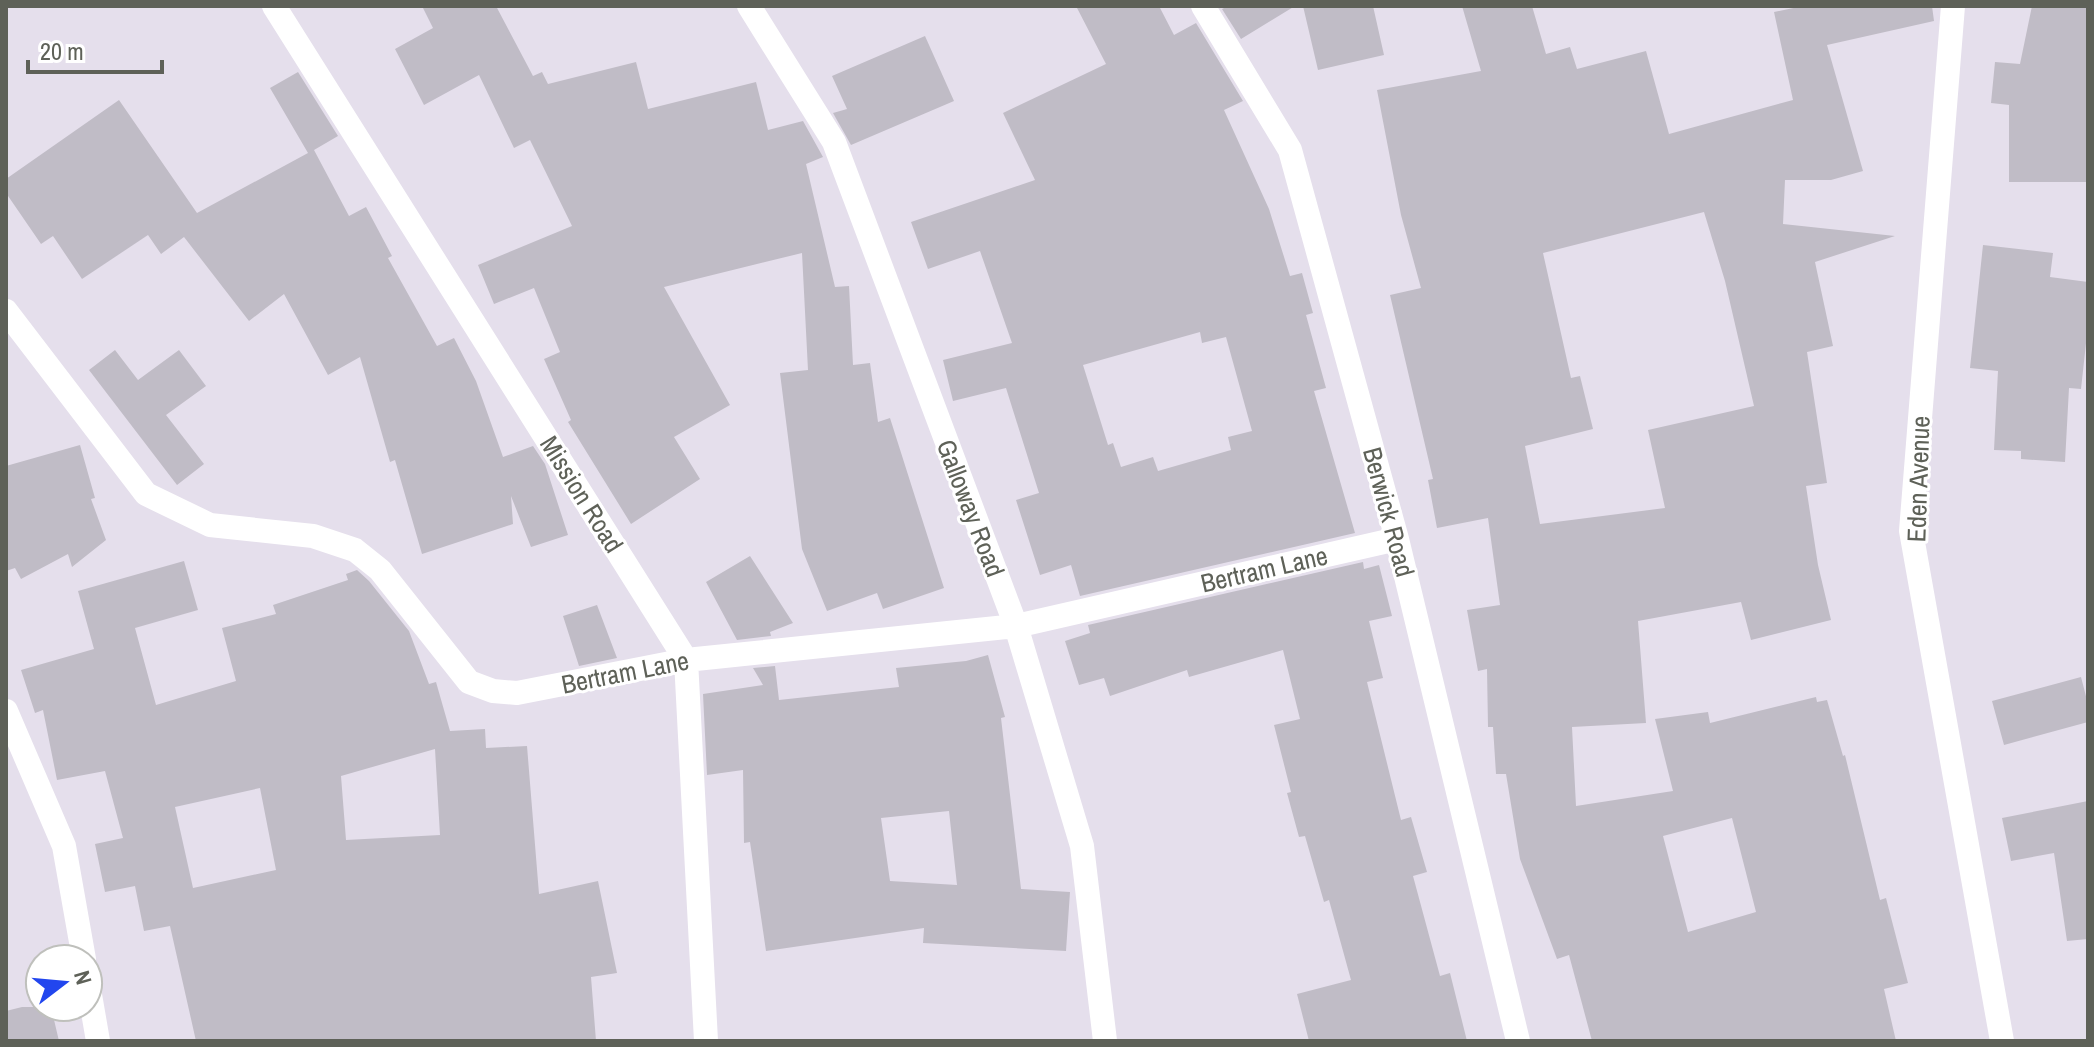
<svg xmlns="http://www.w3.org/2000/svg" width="2094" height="1047" viewBox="0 0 2094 1047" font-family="'Archivo Narrow',sans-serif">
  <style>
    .building { fill: #c0bcc6; fill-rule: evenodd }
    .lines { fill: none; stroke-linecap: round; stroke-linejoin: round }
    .minor { stroke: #fff; stroke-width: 24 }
    .labels { text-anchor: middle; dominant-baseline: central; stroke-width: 6; stroke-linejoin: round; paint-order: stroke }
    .street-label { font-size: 26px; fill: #5e6158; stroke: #fff }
  </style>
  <rect width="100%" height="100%" fill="#e5dfec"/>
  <!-- building -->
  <path class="building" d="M 422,6 L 496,6 L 533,76 L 542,72 L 548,84 L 636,62 L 648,109 L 756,82 L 768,130 L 803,121 L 823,157 L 806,164 L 835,287 L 849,286 L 853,365 L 870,363 L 878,422 L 890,418 L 944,588 L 883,609 L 877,593 L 827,611 L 802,549 L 780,373 L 808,370 L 802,253 L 664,287 L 730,405 L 674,437 L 700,479 L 631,524 L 568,422 L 571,420 L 544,359 L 560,352 L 534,288 L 494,304 L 478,265 L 572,226 L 530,140 L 514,148 L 479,75 L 424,105 L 395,49 L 433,28 Z
    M 1076,6 L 1159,6 L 1174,35 L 1196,23 L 1243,101 L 1224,110 L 1269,209 L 1290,276 L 1302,273 L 1313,313 L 1306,315 L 1326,388 L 1314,391 L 1355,533 L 1080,596 L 1071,565 L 1040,575 L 1016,500 L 1039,493 L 1006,388 L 953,401 L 943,360 L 1012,343 L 980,251 L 928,269 L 911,222 L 1035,180 L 1003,113 L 1106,64 ZM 1200,332 L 1202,343 L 1226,337 L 1252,431 L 1228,437 L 1231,450 L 1158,471 L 1153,457 L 1121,467 L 1113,443 L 1108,445 L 1083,365 Z
    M 1228,6 L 1295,6 L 1241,39 L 1222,9 Z
    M 1303,6 L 1373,6 L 1384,55 L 1318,70 Z
    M 1462,6 L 1532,6 L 1546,54 L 1570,47 L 1577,69 L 1646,51 L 1669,134 L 1793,100 L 1774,12 L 1803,6 L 1932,6 L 1934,21 L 1827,45 L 1863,171 L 1831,180 L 1785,180 L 1783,224 L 1895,236 L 1815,262 L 1833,346 L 1807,352 L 1827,483 L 1806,486 L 1818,565 L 1831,620 L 1751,640 L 1741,602 L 1638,621 L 1646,723 L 1572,727 L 1576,806 L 1673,791 L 1655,719 L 1708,712 L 1710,723 L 1816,697 L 1817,702 L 1827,700 L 1843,756 L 1845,755 L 1880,900 L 1886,898 L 1908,983 L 1884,989 L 1896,1041 L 1592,1041 L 1569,955 L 1557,959 L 1520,859 L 1506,774 L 1496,774 L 1493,727 L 1488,727 L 1487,669 L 1478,671 L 1467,610 L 1500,605 L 1488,518 L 1437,528 L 1428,480 L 1433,479 L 1390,295 L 1421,288 L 1401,215 L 1377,90 L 1481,71 ZM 1704,212 L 1725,281 L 1754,406 L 1648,430 L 1665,508 L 1540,524 L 1525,446 L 1593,429 L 1580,376 L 1571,378 L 1543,253 ZM 1732,818 L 1756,912 L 1688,932 L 1663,836 Z
    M 2032,6 L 2088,6 L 2088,182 L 2009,182 L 2009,105 L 1991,103 L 1995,62 L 2020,64 Z
    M 925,36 L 954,101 L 851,145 L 833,113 L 847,109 L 832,76 Z
    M 298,72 L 338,136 L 314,150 L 349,216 L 366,207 L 392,256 L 388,258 L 437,346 L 454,338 L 476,381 L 503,457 L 533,446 L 545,464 L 568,535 L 531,547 L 511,496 L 513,524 L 422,554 L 395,460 L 390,462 L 360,357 L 328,375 L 284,294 L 249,321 L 184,237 L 161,254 L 148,235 L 82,279 L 53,236 L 41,244 L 6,193 L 6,179 L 119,100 L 197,213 L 308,153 L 270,88 Z
    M 1983,245 L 2053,253 L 2050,277 L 2088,282 L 2088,325 L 2081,389 L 2069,388 L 2065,462 L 2021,459 L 2021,451 L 1994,450 L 1998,371 L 1970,368 Z
    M 115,350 L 138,380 L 179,350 L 206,386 L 166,415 L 204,464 L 177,485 L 89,370 Z
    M 80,445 L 95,498 L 91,499 L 106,540 L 72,567 L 68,554 L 21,579 L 15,568 L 6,571 L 6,466 Z
    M 750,556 L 793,623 L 770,632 L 771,636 L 737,640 L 706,582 Z
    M 184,561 L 198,610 L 135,628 L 156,705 L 236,681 L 222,628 L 276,614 L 273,605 L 348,580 L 346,574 L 357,570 L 369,581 L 409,631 L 429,684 L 436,682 L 450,731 L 485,729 L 486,748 L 527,746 L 539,894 L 598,881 L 617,973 L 591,977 L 596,1041 L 196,1041 L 170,926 L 144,931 L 135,886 L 105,892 L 95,844 L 123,838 L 105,771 L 57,780 L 43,710 L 35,713 L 21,670 L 94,649 L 78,591 ZM 435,749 L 440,835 L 346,840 L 341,776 ZM 260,788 L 276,870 L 193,888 L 175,807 Z
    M 1363,562 L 1364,569 L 1379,565 L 1392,616 L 1369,621 L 1383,678 L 1367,682 L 1401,820 L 1411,817 L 1427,872 L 1413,876 L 1440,976 L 1450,973 L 1467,1041 L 1309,1041 L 1297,994 L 1351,980 L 1329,900 L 1324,902 L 1305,836 L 1299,837 L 1287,793 L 1291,792 L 1274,725 L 1300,719 L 1283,650 L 1189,677 L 1187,670 L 1110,696 L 1104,678 L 1079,685 L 1065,641 L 1090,633 L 1088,625 Z
    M 597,605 L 617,658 L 579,666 L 563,616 Z
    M 988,655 L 1005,717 L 1001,718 L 1021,889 L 1070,892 L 1066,951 L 923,943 L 924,928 L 766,951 L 750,842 L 744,843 L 743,770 L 707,775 L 703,694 L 763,685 L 753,668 L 775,666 L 779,700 L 899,687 L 896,668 L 966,661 ZM 949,811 L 957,885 L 890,881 L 881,818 Z
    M 2081,677 L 2088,704 L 2088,722 L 2004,745 L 1992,701 Z
    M 2088,801 L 2088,939 L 2067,941 L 2054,853 L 2011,861 L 2002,818 Z
    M 22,1007 L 51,1007 L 59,1041 L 6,1041 L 6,1011 Z"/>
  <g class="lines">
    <!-- minor -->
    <path class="minor" d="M 274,6 L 686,660 L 706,1041
      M 749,6 L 834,142 L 1016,626 L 1082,846 L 1105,1041
      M 1203,6 L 1290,150 L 1397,539 L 1518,1041
      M 1953,6 L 1911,531 L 2002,1041
      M 6,311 L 146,494 L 210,525 L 313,536 L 355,550 L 380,570 L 469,682 L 493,691 L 517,693 L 686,660 L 1016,626 L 1397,539
      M 6,711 L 64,846 L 84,959
      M 88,983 L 98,1041"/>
  </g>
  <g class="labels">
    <!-- street labels -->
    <g class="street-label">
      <text transform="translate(1918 479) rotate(-88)">Eden Avenue</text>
      <text transform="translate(582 494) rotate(58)">Mission Road</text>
      <text transform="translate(971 508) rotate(69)">Galloway Road</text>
      <text transform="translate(1389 512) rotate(75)">Berwick Road</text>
      <text transform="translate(1264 569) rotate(-13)">Bertram Lane</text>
      <text transform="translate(625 672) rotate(-11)">Bertram Lane</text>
    </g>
  </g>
  <!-- border -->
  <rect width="2094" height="1047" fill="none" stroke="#5e6158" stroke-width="16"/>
  <!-- north arrow -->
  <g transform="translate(64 983) rotate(74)"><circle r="38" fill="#ffffff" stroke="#bfc0bc" stroke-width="2"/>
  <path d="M0-6L14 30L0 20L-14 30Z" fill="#2246ee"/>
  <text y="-12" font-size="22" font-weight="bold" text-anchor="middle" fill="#5e6158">N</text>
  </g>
  <!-- scale -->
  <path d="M28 60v12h134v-12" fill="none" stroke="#5e6158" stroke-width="4"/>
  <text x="40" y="60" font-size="24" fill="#5e6158" stroke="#ffffff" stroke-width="6" paint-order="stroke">20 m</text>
</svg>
